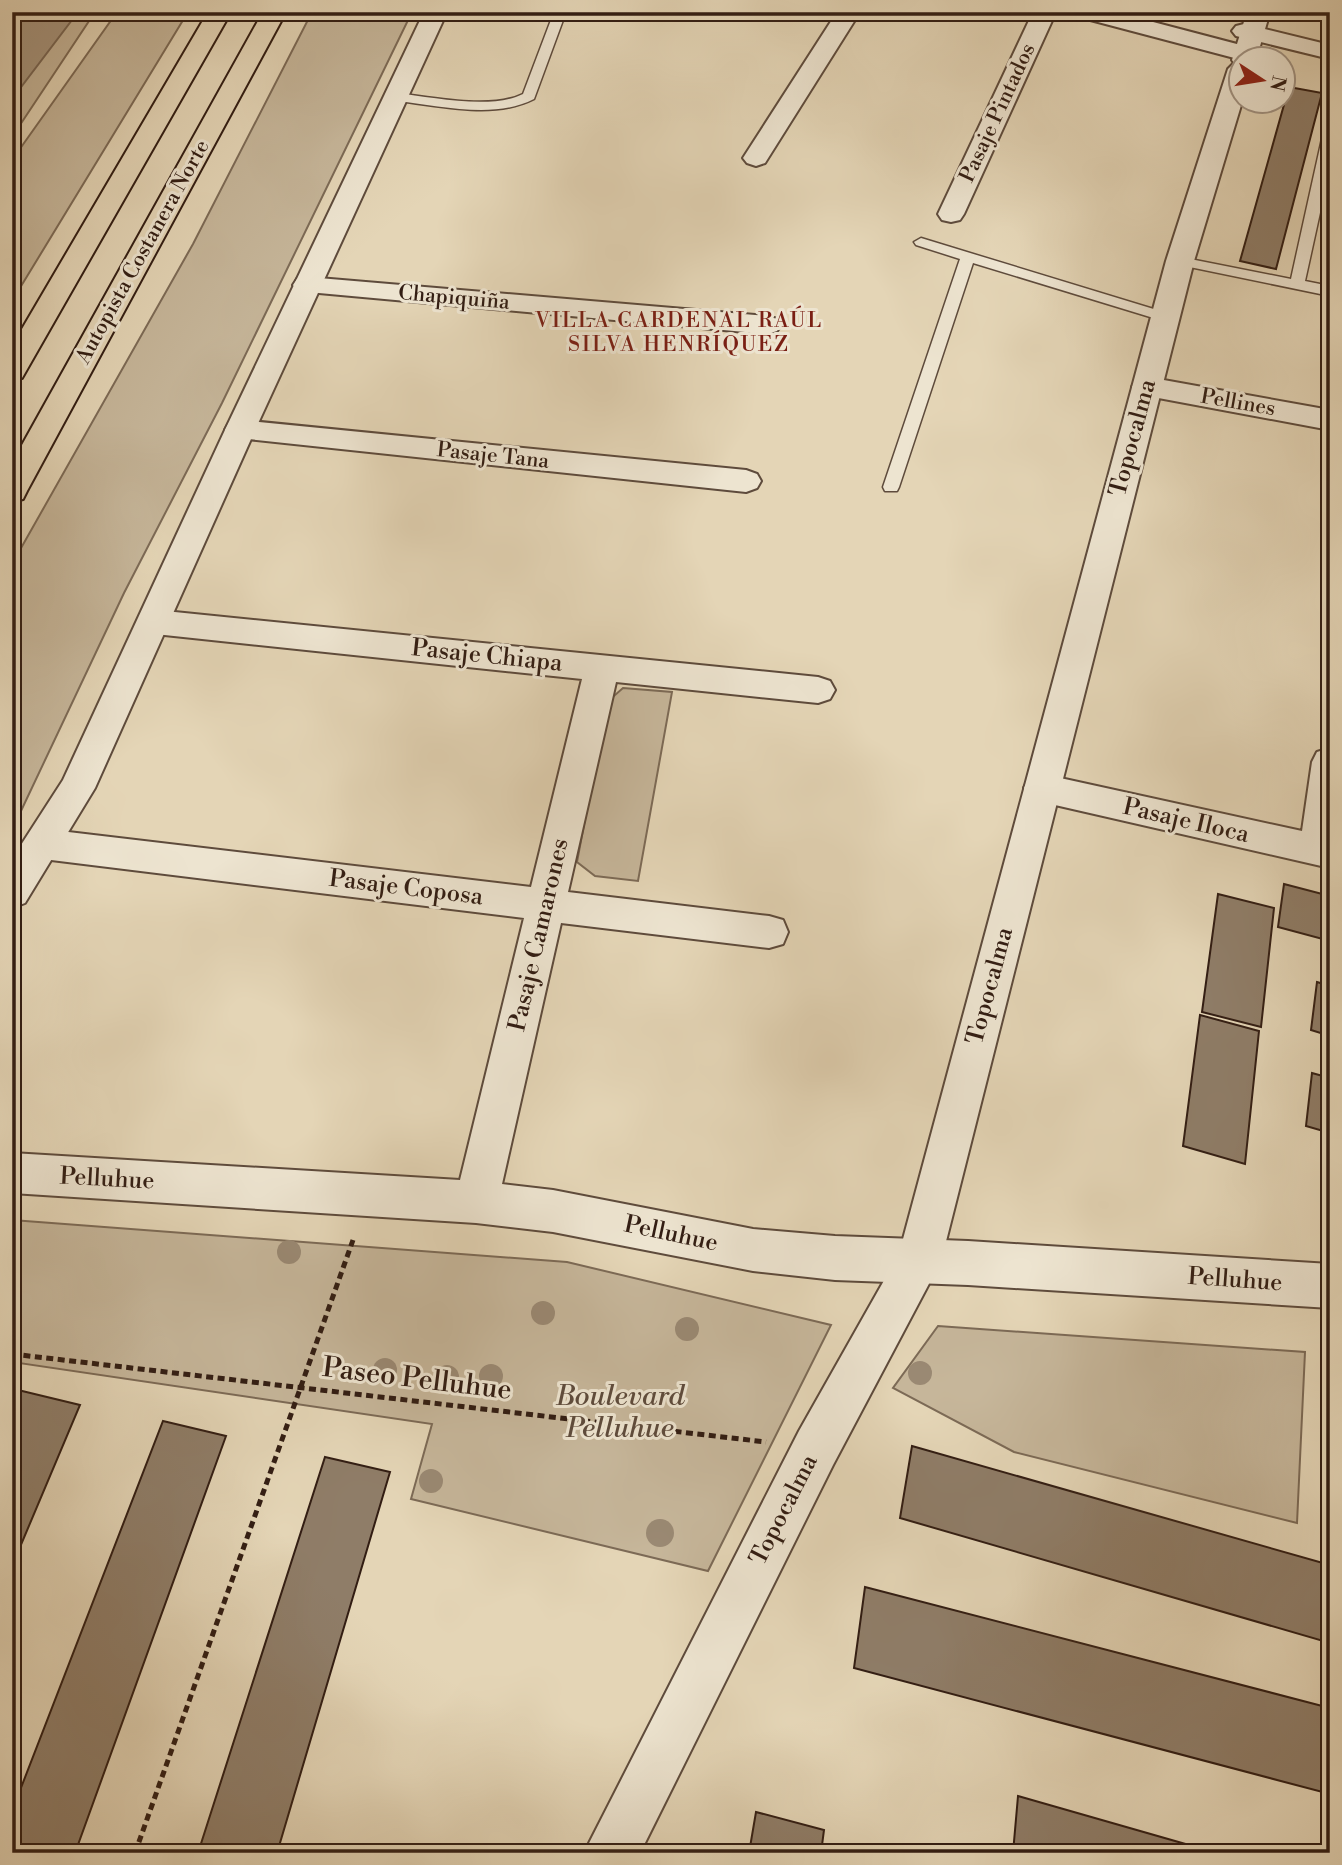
<svg xmlns="http://www.w3.org/2000/svg" width="1342" height="1865" viewBox="0 0 1342 1865" font-family="'Libre Bodoni',serif">
  <style>
    .green { fill: #c6b69a; stroke: #7c6a56; stroke-width: 2 }
    .water { fill: #a7967f; stroke: #786654; stroke-width: 2 }
    .building { fill: #8f7d68; stroke: #321d13; stroke-width: 2 }
    .lines { fill: none; stroke-linecap: round; stroke-linejoin: round }
    .service-casing { stroke: #5e4b3c; stroke-width: 3 }
    .minor-casing { stroke: #5e4b3c; stroke-width: 4 }
    .tertiary-casing { stroke: #5e4b3c; stroke-width: 4 }
    .motorway-casing { stroke: #321d13; stroke-width: 4 }
    .path { stroke: #321d13; stroke-width: 5; stroke-dasharray: 7 4.5; stroke-linecap: butt }
    .service { fill: #ede4d0; fill-rule: evenodd }
    .minor { fill: #ede4d0; fill-rule: evenodd }
    .tertiary { fill: #ede4d0; fill-rule: evenodd }
    .motorway { fill: #e4d5b6; fill-rule: evenodd }
    .tree { fill: #9a8973 }
    .labels { text-anchor: middle; dominant-baseline: central; stroke-width: 6; stroke-linejoin: round; paint-order: stroke }
    .far-street-label { font-size: 21px; fill: #321d13; stroke: #ede4d0 }
    .far-neighbourhood-label { font-size: 21px; letter-spacing: 2px; fill: #7a1f14; stroke: #ede4d0 }
    .street-label { font-size: 24px; fill: #321d13; stroke: #ede4d0 }
    .near-street-label { font-size: 28px; fill: #321d13; stroke: #ede4d0 }
    .near-park-label { font-size: 28px; font-style: italic; fill: #5e4b3c; stroke: #ede4d0 }
  </style>
  <rect width="100%" height="100%" fill="#e4d5b6"/>
  <filter id="stains"><feTurbulence type="fractalNoise" baseFrequency=".00286" numOctaves="4"/><feColorMatrix values="0 0 0 0 .2 0 0 0 0 .09 0 0 0 0 .02 0 0 0 .5 -.17"/></filter>
  <radialGradient id="worn" r=".72"><stop offset=".6" stop-color="#630" stop-opacity="0"/><stop offset="1" stop-color="#630" stop-opacity=".3"/></radialGradient>
  <!-- green -->
  <path class="green" d="M 12,12 L 95,12 L 12,137 Z
    M 117,12 L 188,12 L 12,301 L 12,160 Z
    M 312,12 L 412,12 L 222,403 L 124,593 L 12,830 L 12,564 L 193,244 Z
    M 623,688 L 672,692 L 638,881 L 595,876 L 577,862 L 607,702 Z
    M 12,1220 L 567,1262 L 831,1325 L 708,1571 L 411,1499 L 432,1424 L 12,1362 Z
    M 938,1326 L 1305,1352 L 1297,1523 L 1014,1452 L 893,1388 Z"/>
  <!-- water -->
  <path class="water" d="M 12,12 L 78,12 L 12,99 Z"/>
  <!-- building -->
  <path class="building" d="M 1289,87 L 1322,93 L 1276,269 L 1240,261 Z
    M 1284,884 L 1330,896 L 1330,941 L 1278,927 Z
    M 1218,894 L 1274,908 L 1261,1027 L 1202,1012 Z
    M 1317,982 L 1330,986 L 1330,1036 L 1311,1030 Z
    M 1200,1015 L 1259,1031 L 1245,1164 L 1183,1146 Z
    M 1312,1073 L 1330,1078 L 1330,1133 L 1306,1126 Z
    M 18,1390 L 80,1405 L 12,1566 L 12,1403 Z
    M 163,1421 L 226,1436 L 75,1853 L 12,1853 L 12,1811 Z
    M 912,1446 L 1330,1565 L 1330,1643 L 900,1518 Z
    M 325,1457 L 390,1472 L 277,1853 L 198,1853 Z
    M 865,1587 L 1330,1708 L 1330,1794 L 854,1668 Z
    M 1018,1796 L 1217,1853 L 1013,1853 Z
    M 756,1812 L 824,1830 L 821,1853 L 749,1853 Z"/>
  <g class="lines">
    <!-- service casing -->
    <g class="service-casing">
      <path id="service" d="M 554,12 L 566,12 L 534,99 C 493,120 439,105 396,101 L 389,97 L 396,93 C 432,97 491,110 523,94 Z
        M 1330,130 L 1330,167 L 1305,281 L 1330,286 L 1330,296 L 1175,264 L 1173,261 L 1180,257 L 1291,279 L 1323,134 Z
        M 921,238 L 1170,314 L 1173,317 L 1170,320 L 1160,320 L 973,263 L 899,487 L 897,491 L 885,491 L 883,487 L 960,259 L 916,245 L 914,242 Z"/>
    </g>
    <!-- minor casing -->
    <g class="minor-casing">
      <path id="minor" d="M 837,12 L 860,12 L 765,163 L 756,166 L 747,163 L 743,158 Z
        M 1033,12 L 1056,12 L 964,214 L 960,220 L 951,222 L 942,220 L 938,214 Z
        M 1076,12 L 1115,12 L 1279,55 L 1282,60 L 1242,60 L 1079,17 Z
        M 1244,24 L 1330,45 L 1330,59 L 1236,36 L 1232,31 L 1236,26 Z
        M 307,277 L 767,316 L 777,319 L 781,325 L 777,331 L 767,334 L 297,291 L 293,285 L 297,279 Z
        M 1147,377 L 1330,410 L 1330,430 L 1137,394 L 1132,387 L 1137,380 Z
        M 240,420 L 746,470 L 757,474 L 761,481 L 757,488 L 746,492 L 229,437 L 225,430 L 229,423 Z
        M 155,610 L 818,677 L 830,681 L 835,690 L 830,699 L 818,703 L 616,682 L 568,892 L 769,916 L 783,920 L 788,932 L 783,944 L 769,948 L 561,923 L 502,1184 L 553,1190 L 753,1229 L 835,1236 L 968,1241 L 1330,1264 L 1330,1308 L 968,1285 L 835,1280 L 753,1271 L 553,1232 L 476,1223 L 12,1193 L 12,1153 L 460,1180 L 524,918 L 43,859 L 30,855 L 25,844 L 30,833 L 43,829 L 531,887 L 582,679 L 155,634 L 143,631 L 138,622 L 143,613 Z
        M 1330,748 L 1330,868 L 1042,802 L 1029,798 L 1024,788 L 1029,778 L 1042,774 L 1302,831 L 1312,762 L 1317,752 Z"/>
    </g>
    <!-- tertiary casing -->
    <g class="tertiary-casing">
      <path id="tertiary" d="M 424,12 L 447,12 L 255,430 L 95,788 L 25,903 L 12,908 L 12,859 L 63,780 L 225,430 Z
        M 1247,12 L 1270,12 L 1256,60 L 1240,60 L 1242,102 L 1194,261 L 941,1261 L 833,1465 L 640,1853 L 584,1853 L 799,1431 L 899,1254 L 1166,261 L 1228,69 L 1234,63 L 1232,60 Z"/>
    </g>
    <!-- motorway casing -->
    <g class="motorway-casing">
      <path id="motorway" d="M 208,12 L 231,12 L 26,371 L 22,378 L 12,380 L 12,346 Z
        M 263,12 L 286,12 L 27,491 L 23,499 L 12,502 L 12,463 Z"/>
    </g>
    <!-- path -->
    <path class="path" d="M 12,1354 L 766,1442
      M 135,1853 L 353,1240"/>
    <!-- service -->
    <use href="#service" class="service"/>
    <!-- minor -->
    <use href="#minor" class="minor"/>
    <!-- tertiary -->
    <use href="#tertiary" class="tertiary"/>
    <!-- motorway -->
    <use href="#motorway" class="motorway"/>
  </g>
  <!-- trees -->
  <g class="tree">
    <circle cx="289" cy="1252" r="12"/>
    <circle cx="543" cy="1313" r="12"/>
    <circle cx="687" cy="1329" r="12"/>
    <circle cx="385" cy="1370" r="12"/>
    <circle cx="920" cy="1373" r="12"/>
    <circle cx="491" cy="1376" r="12"/>
    <circle cx="447" cy="1377" r="12"/>
    <circle cx="431" cy="1481" r="12"/>
    <circle cx="660" cy="1533" r="14"/>
  </g>
  <g class="labels">
    <!-- far-street labels -->
    <g class="far-street-label">
      <text transform="translate(998 113) rotate(-65)">Pasaje Pintados</text>
      <text transform="translate(143 252) rotate(-61)">Autopista Costanera Norte</text>
      <text transform="translate(454 298) rotate(5)">Chapiquiña</text>
      <text transform="translate(1238 403) rotate(10)">Pellines</text>
      <text transform="translate(493 456) rotate(6)">Pasaje Tana</text>
    </g>
    <!-- far-neighbourhood labels -->
    <g class="far-neighbourhood-label">
      <text x="679" y="321">VILLA CARDENAL RAÚL<tspan x="679" dy="24">SILVA HENRÍQUEZ</tspan></text>
    </g>
    <!-- street labels -->
    <g class="street-label">
      <text transform="translate(1133 438) rotate(-75)">Topocalma</text>
      <text transform="translate(487 656) rotate(6)">Pasaje Chiapa</text>
      <text transform="translate(1186 821) rotate(13)">Pasaje Iloca</text>
      <text transform="translate(406 888) rotate(7)">Pasaje Coposa</text>
      <text transform="translate(539 935) rotate(-77)">Pasaje Camarones</text>
      <text transform="translate(990 986) rotate(-75)">Topocalma</text>
      <text transform="translate(107 1179) rotate(3)">Pelluhue</text>
      <text transform="translate(671 1234) rotate(12)">Pelluhue</text>
      <text transform="translate(1235 1280) rotate(4)">Pelluhue</text>
      <text transform="translate(784 1510) rotate(-63)">Topocalma</text>
    </g>
    <!-- near-street labels -->
    <g class="near-street-label">
      <text transform="translate(417 1379) rotate(7)">Paseo Pelluhue</text>
    </g>
    <!-- near-park labels -->
    <g class="near-park-label">
      <text x="620" y="1396">Boulevard<tspan x="620" dy="32">Pelluhue</tspan></text>
    </g>
  </g>
  <!-- margin -->
  <rect width="1342" height="1865" fill="none" stroke="#e4d5b6" stroke-width="42"/>
  <rect x="14" y="14" width="1314" height="1837" fill="none" stroke="#321d13" stroke-width="3.5"/>
  <rect x="21" y="21" width="1300" height="1823" fill="none" stroke="#321d13" stroke-width="2"/>
  <!-- north arrow -->
  <g transform="translate(1262 80) rotate(102)"><circle r="33" fill="#ede4d0" stroke="#a29484" stroke-width="2"/>
  <path d="M0-5L12 26L0 18L-12 26Z" fill="#8f2418"/>
  <text y="-10" font-size="19" font-weight="bold" text-anchor="middle" fill="#321d13">N</text>
  </g>
  <rect width="100%" height="100%" filter="url(#stains)"/>
  <rect width="100%" height="100%" fill="url(#worn)"/>
</svg>
